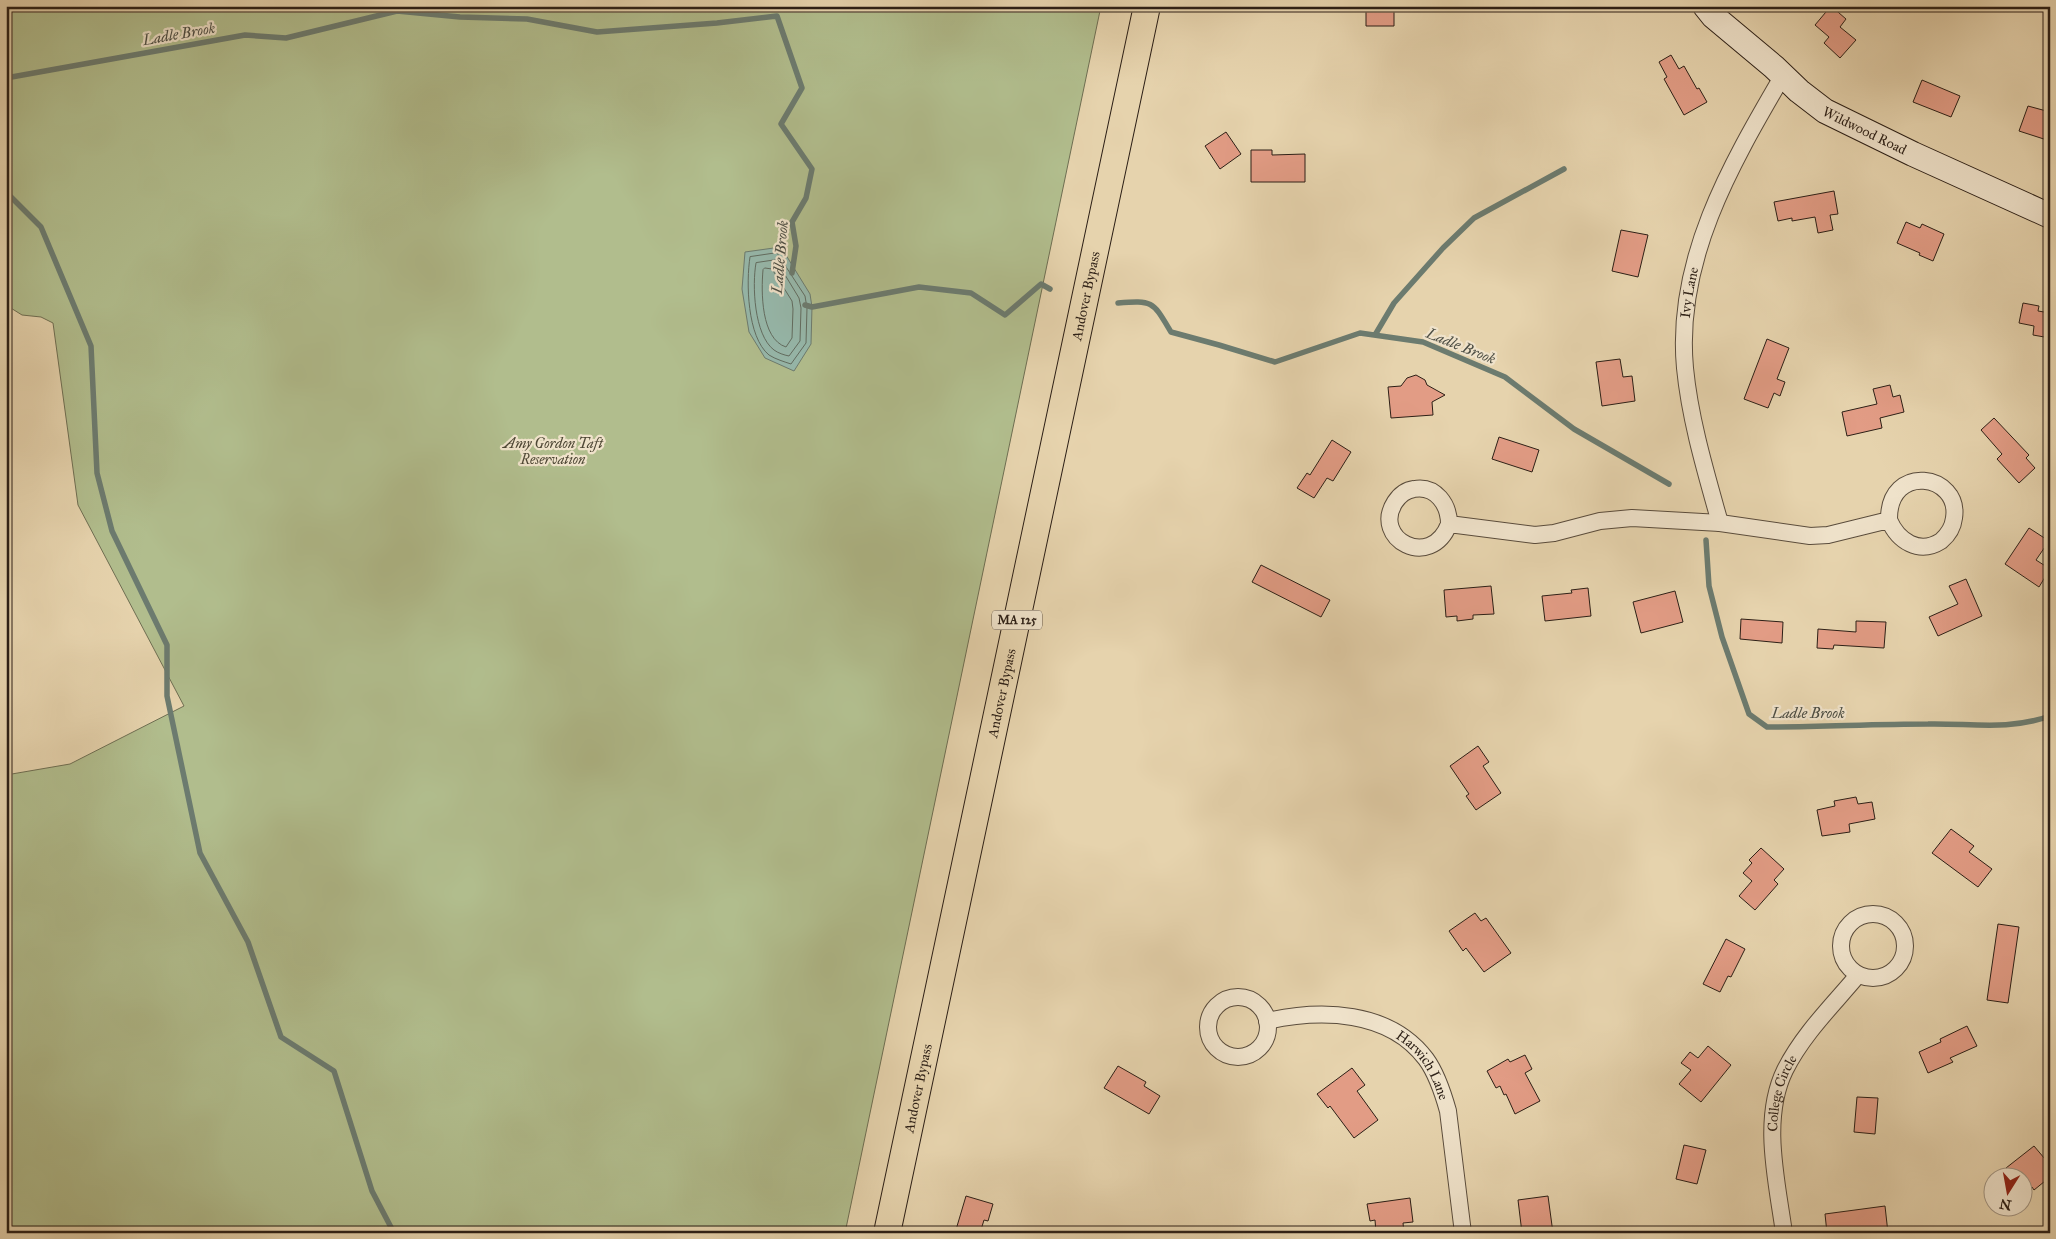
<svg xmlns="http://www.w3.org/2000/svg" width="2056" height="1239" viewBox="0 0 2056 1239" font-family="'IM FELL Great Primer',serif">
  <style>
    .green { fill: #b1bd8d; stroke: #6e6e52 }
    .water { fill: #96b8ab; stroke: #6c7b6f }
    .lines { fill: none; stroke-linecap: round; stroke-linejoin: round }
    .shore { stroke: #616c60; stroke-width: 1 }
    .stream { stroke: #6c7b6f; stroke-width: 5.5 }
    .building { fill: #e29c85; stroke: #2c1f16 }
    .street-casing { stroke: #5a4c3c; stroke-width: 18 }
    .secondary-casing { stroke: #2c1f16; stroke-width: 26 }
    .primary-casing { stroke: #2c1f16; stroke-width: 28 }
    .street { stroke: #efe2ca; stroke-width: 16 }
    .secondary { stroke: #efe2ca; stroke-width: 24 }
    .primary { stroke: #e6d3ad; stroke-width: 26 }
    .labels { text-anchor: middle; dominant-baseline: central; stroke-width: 4.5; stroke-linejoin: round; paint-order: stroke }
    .shield { fill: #efe2ca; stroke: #665a4c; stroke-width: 1 }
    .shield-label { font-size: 12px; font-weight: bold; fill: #2c1f16 }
    .street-label { font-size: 14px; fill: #2c1f16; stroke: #efe2ca }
    .park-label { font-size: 14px; font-style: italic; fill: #4d4634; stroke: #efe2ca }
    .water-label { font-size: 15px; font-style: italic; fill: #4c4d43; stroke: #efe2ca }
  </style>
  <rect width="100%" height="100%" fill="#e6d3ad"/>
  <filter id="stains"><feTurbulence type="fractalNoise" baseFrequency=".004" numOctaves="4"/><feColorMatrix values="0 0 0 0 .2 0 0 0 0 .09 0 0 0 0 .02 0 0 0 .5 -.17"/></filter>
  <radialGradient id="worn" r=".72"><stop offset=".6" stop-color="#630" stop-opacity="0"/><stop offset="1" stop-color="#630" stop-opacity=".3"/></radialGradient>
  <!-- green -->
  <path class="green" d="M 6,6 L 1101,6 L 845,1233 L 6,1233 L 6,775 L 70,764 L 184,706 L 78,505 L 53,323 L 41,317 L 22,315 L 6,305 Z"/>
  <!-- water -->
  <path class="water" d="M 781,247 L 810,294 L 812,307 L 811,344 L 794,371 L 765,358 L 749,332 L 742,289 L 745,252 Z"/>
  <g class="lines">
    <!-- shore -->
    <path class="shore" d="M 777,253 L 805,296 L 807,308 L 806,343 L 791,364 C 785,362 775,359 769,355 C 747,337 746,282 750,257 Z
      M 776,260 L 799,298 L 801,308 L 800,341 L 789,356 C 784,355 778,353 774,350 C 754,335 752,285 756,263 Z
      M 765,268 L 772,269 L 792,301 L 793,309 L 792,338 L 786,347 C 761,339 761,292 763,270 Z"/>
    <!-- stream -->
    <path class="stream" d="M 6,78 L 245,35 L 286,38 L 397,11 L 460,17 L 527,19 L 597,32 L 717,23 L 777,16 L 802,88 L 781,124 L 812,169 L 806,198 L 792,222 L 796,246 L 792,273
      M 6,192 L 41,227 L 91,346 L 97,473 L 112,531 L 167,645 L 167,696 L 200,853 L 248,942 L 281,1037 L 334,1071 L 372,1191 L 394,1233
      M 1118,303 C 1154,300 1153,302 1171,332 L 1219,345 L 1275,362 L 1360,333 L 1423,342 L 1505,377 L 1574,429 L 1669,484
      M 805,305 L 812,307 L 919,287 L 971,293 L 1005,315 L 1041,284 L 1050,289
      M 1375,335 L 1394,303 L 1443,248 L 1474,218 L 1564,169
      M 1706,540 L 1709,586 L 1722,637 L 1749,714 L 1767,727 C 1820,727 1874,724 1928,724 C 1970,723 2008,731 2050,716"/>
  </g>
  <!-- building -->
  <path class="building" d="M 1366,6 L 1394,6 L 1394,26 L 1366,26 Z
    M 1831,6 L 1846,19 L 1840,27 L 1856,40 L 1840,58 L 1824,43 L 1829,37 L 1815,25 Z
    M 1671,55 L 1679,69 L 1684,66 L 1697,89 L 1699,88 L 1707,102 L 1684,115 L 1664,79 L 1667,77 L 1659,62 Z
    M 1922,80 L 1960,96 L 1951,117 L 1913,102 Z
    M 2028,106 L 2050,112 L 2050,141 L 2019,131 Z
    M 1226,132 L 1241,154 L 1220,169 L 1205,146 Z
    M 1251,150 L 1272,150 L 1272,155 L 1305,154 L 1305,182 L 1251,182 Z
    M 1834,191 L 1838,214 L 1830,215 L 1833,230 L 1818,233 L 1815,217 L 1792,221 L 1792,218 L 1778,221 L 1774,202 Z
    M 1906,222 L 1920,228 L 1922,224 L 1944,234 L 1933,261 L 1919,255 L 1920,253 L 1897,243 Z
    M 1621,230 L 1648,235 L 1638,277 L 1612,271 Z
    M 2023,303 L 2039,306 L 2038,311 L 2050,313 L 2050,338 L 2033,335 L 2034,326 L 2019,323 Z
    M 1767,339 L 1789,348 L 1777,379 L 1785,382 L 1780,396 L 1774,393 L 1768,408 L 1744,399 Z
    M 1620,359 L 1623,377 L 1632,376 L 1635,401 L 1602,406 L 1596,362 Z
    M 1416,375 L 1425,380 L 1427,385 L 1445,395 L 1432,402 L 1433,415 L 1391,418 L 1388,387 L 1401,386 L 1407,378 Z
    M 1890,385 L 1893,397 L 1900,395 L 1904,412 L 1880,418 L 1882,428 L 1847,436 L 1842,412 L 1877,404 L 1873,389 Z
    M 1994,418 L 2029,455 L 2026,458 L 2035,468 L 2019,483 L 1997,459 L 2002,454 L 1981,430 Z
    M 1499,437 L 1539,450 L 1532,472 L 1492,459 Z
    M 1332,440 L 1351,452 L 1333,481 L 1327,478 L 1314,498 L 1297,488 L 1307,473 L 1310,475 Z
    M 2029,528 L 2049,541 L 2036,560 L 2050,569 L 2039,587 L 2005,564 Z
    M 1261,565 L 1330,600 L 1321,617 L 1252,582 Z
    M 1966,579 L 1982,616 L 1938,636 L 1929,617 L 1958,604 L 1949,586 Z
    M 1491,586 L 1494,614 L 1473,615 L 1473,619 L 1457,621 L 1457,616 L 1446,617 L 1444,590 Z
    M 1588,588 L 1591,616 L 1545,621 L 1542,596 L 1572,593 L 1571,590 Z
    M 1675,591 L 1683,622 L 1641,633 L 1633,602 Z
    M 1741,619 L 1783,622 L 1782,643 L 1740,639 Z
    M 1856,621 L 1886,622 L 1884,648 L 1834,645 L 1833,649 L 1817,648 L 1818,629 L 1856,632 Z
    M 1478,746 L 1489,762 L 1483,766 L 1501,793 L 1476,810 L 1466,796 L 1469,794 L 1450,766 Z
    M 1856,797 L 1858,804 L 1872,802 L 1875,819 L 1849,824 L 1850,832 L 1822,836 L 1817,810 L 1835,806 L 1834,801 Z
    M 1951,829 L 1974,846 L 1969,852 L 1992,869 L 1978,887 L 1932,853 Z
    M 1761,848 L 1784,869 L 1774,880 L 1778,884 L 1755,910 L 1739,896 L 1752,881 L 1743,873 L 1752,863 L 1749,860 Z
    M 1475,913 L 1481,921 L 1486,918 L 1511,953 L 1484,972 L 1466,948 L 1463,951 L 1449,931 Z
    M 1998,924 L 2019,927 L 2008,1003 L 1987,1000 Z
    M 1726,939 L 1745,949 L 1731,977 L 1728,976 L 1720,992 L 1703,984 Z
    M 1967,1026 L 1977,1046 L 1950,1058 L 1953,1062 L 1928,1073 L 1919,1052 L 1941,1042 L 1940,1039 Z
    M 1708,1046 L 1731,1065 L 1701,1102 L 1679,1084 L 1691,1070 L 1681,1063 L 1690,1052 L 1698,1058 Z
    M 1525,1055 L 1532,1069 L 1525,1073 L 1540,1101 L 1515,1114 L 1506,1094 L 1504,1095 L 1500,1086 L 1496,1088 L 1487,1071 L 1508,1059 L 1510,1062 Z
    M 1118,1066 L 1146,1082 L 1144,1086 L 1160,1096 L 1149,1114 L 1104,1088 Z
    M 1352,1068 L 1365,1085 L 1357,1091 L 1378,1120 L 1354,1138 L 1330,1106 L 1328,1108 L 1317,1094 Z
    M 1857,1097 L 1878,1098 L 1875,1134 L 1854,1132 Z
    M 1684,1145 L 1706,1150 L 1697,1184 L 1676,1179 Z
    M 2034,1146 L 2050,1165 L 2050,1177 L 2034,1190 L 2032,1187 L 2024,1194 L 2024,1176 L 2013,1176 L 2006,1168 Z
    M 966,1196 L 993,1204 L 988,1221 L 984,1220 L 980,1233 L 955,1233 Z
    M 1548,1196 L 1553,1233 L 1522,1233 L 1518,1200 Z
    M 1410,1198 L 1413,1222 L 1403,1223 L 1404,1233 L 1376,1233 L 1375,1220 L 1370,1221 L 1367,1204 Z
    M 1885,1206 L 1888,1233 L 1827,1233 L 1825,1214 Z"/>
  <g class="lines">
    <!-- street casing -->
    <g class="street-casing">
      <g id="street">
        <path id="s1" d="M 1720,523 C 1706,473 1690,420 1685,368 C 1675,261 1730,166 1782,77"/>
        <path d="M 1449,524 C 1431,571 1371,539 1395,502 C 1399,496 1406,490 1414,489 C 1436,485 1449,505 1449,524 L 1535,535 L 1554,533 L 1600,521 L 1632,518 L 1720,523 L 1810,536 L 1828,535 L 1889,520 C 1898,541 1919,555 1941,541 C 1948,535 1953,527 1954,518 C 1961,474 1888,462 1889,520"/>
        <circle cx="1873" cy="946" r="32"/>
        <circle cx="1238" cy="1027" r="30"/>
        <path id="s2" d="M 1267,1021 C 1321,1009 1389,1010 1426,1059 C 1437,1074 1443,1093 1448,1111 L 1463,1233"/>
        <path id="s3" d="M 1784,1233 C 1777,1181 1761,1119 1785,1070 C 1803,1034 1833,1005 1858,975"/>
      </g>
    </g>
    <!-- secondary casing -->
    <g class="secondary-casing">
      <g id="secondary">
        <path id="s4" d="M 1705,6 L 1713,16 L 1774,67 L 1799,91 L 1825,111 L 1913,154 L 2050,216"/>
      </g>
    </g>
    <!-- primary casing -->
    <g class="primary-casing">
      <g id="primary">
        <path id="s5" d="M 887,1233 L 1147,6"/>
      </g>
    </g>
    <!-- street -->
    <use href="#street" class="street"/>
    <!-- secondary -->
    <use href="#secondary" class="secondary"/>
    <!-- primary -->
    <use href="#primary" class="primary"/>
  </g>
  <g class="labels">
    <!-- shield labels -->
    <rect class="shield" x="992" y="610.5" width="50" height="19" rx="4"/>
    <g class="shield-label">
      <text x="1017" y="620">MA 125</text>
    </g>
    <!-- street labels -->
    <g class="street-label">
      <text stroke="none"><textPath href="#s4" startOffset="204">Wildwood Road</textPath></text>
      <text stroke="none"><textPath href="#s1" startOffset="235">Ivy Lane</textPath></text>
      <text stroke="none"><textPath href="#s5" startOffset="958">Andover Bypass</textPath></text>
      <text stroke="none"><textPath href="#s5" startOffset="552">Andover Bypass</textPath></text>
      <text stroke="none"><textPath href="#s2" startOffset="176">Harwich Lane</textPath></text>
      <text stroke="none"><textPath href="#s5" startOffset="148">Andover Bypass</textPath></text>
      <text stroke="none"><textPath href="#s3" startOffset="142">College Circle</textPath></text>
    </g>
    <!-- park labels -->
    <g class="park-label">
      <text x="553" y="443">Amy Gordon Taft<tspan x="553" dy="16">Reservation</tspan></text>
    </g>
    <!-- water labels -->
    <g class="water-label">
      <text transform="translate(179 34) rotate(-10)">Ladle Brook</text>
      <text transform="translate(780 257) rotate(-85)">Ladle Brook</text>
      <text transform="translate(1461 346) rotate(22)">Ladle Brook</text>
      <text x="1808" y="713">Ladle Brook</text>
    </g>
  </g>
  <!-- margin -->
  <rect width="2056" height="1239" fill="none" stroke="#e6d3ad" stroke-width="25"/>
  <rect x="8" y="8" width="2041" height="1224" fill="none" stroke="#2c1f16" stroke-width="2.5"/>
  <rect x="12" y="12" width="2031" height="1214" fill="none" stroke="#2c1f16"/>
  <!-- north arrow -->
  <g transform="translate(2008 1192) rotate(191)"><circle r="24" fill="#efe2ca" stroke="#a19482"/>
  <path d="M0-4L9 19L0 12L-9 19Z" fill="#8f2418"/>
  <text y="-8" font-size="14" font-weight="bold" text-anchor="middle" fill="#2c1f16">N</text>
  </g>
  <rect width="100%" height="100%" filter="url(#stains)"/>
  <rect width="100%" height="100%" fill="url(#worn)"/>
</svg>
